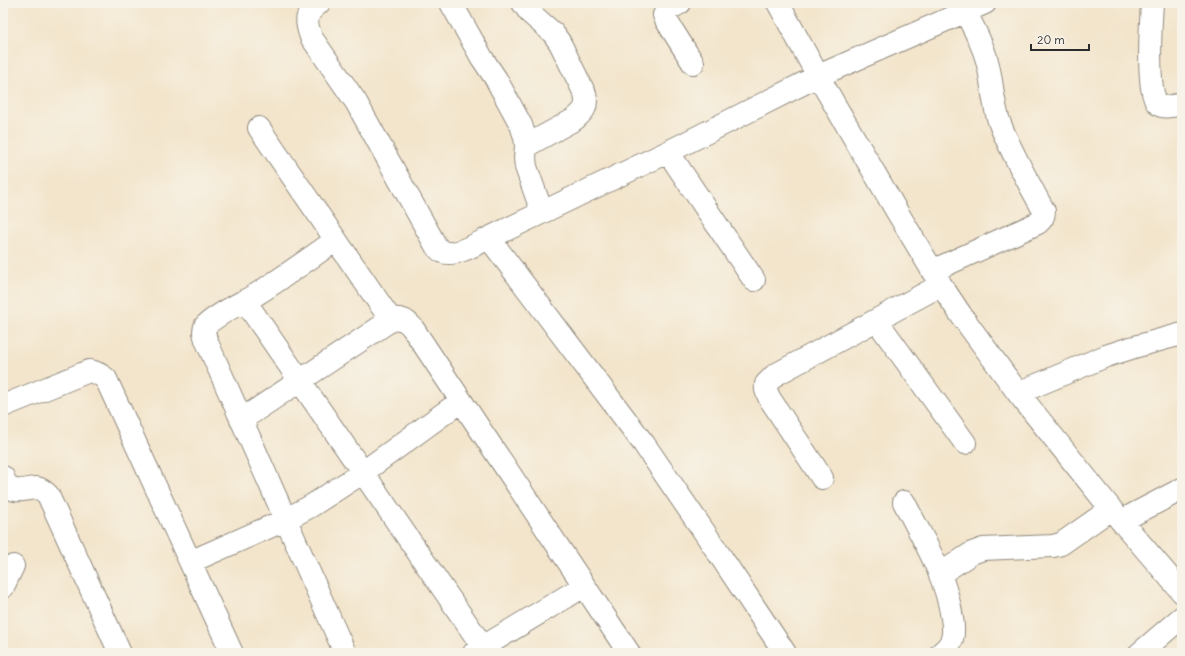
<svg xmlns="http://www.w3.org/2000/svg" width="1185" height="656" viewBox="0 0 1185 656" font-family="Delius,sans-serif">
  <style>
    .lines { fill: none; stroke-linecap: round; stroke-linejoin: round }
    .minor-casing { stroke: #8f887c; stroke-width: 24 }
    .minor { stroke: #fff; stroke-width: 22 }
  </style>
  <rect width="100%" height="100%" fill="#f7f3e8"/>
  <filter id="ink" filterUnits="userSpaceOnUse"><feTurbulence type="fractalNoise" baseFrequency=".025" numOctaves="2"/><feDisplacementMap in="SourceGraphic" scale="8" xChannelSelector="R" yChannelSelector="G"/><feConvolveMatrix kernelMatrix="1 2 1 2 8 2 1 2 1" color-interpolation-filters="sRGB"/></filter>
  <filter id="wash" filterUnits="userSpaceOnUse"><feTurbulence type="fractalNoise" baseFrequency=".012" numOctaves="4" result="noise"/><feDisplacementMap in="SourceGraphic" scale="16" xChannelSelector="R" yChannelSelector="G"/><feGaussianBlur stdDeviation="0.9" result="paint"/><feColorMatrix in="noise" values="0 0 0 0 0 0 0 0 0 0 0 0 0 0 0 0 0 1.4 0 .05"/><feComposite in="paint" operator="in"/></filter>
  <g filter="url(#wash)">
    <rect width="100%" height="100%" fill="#f3e5cc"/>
  </g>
  <g filter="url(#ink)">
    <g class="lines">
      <!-- minor casing -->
      <g class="minor-casing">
        <path id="minor" d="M 319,3 C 305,14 305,21 311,37 L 356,102 L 436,246 C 438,248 440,251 443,252 C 455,257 478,243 489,238 L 668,152 L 818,76 L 985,3
          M 451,3 L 482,58 L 496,79 L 521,125 L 525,137 L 526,146 L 525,158 L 526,167 L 542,212
          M 523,3 L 530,13 L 553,33 L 560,43 L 585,94 C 588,107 584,111 575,119 L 526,146
          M 680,3 L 669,9 L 664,15 L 666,20 L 693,63
          M 778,3 L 818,76 L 896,210 L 941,285 L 961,315 L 1018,393 L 1111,509 L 1182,592
          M 1152,3 C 1151,19 1146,95 1158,104 C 1164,109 1175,105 1182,104
          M 259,128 L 391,320
          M 668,152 L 754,280
          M 489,238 L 644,444 L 705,533 L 785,653
          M 336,240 C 310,258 284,277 257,294 C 240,304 220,312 205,326 L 204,332 L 206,340 L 345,653
          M 932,271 L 1038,223 C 1043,219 1044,216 1044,211 C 1028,182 1012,154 1000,124 C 992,103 993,82 987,61 C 982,41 970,22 961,3
          M 245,301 L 483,647
          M 877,321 L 965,443
          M 1018,393 L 1106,356 L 1134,347 L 1182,334
          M 3,406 L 89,371 C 96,372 100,374 106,379 L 232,653
          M 241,420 L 391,320 C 400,317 406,320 412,327 L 629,653
          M 3,477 C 4,479 5,483 7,485 C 15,495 27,488 37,488 C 42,489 45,492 48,495 L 120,653
          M 822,478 L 770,399 C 767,393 765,390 766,384 L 775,375 L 941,285
          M 904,502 C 923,539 946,576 952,618 C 953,624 954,632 952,639 C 950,645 946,649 941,653
          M 1121,521 L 1182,489
          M 190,562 L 285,520 L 311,506 L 362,473 L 461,401
          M 940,574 L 972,553 L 983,549 L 1053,546 L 1061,544 L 1111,509
          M 3,587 L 13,566
          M 474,653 L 483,647 L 584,586
          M 1140,653 L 1182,617"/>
      </g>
      <!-- minor -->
      <use href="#minor" class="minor"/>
    </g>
  </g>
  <!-- margin -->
  <rect width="1185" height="656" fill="none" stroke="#f7f3e8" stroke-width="16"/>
  <!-- scale -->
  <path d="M1031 44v6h58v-6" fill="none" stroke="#2b2b2b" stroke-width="2"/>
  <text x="1037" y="44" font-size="12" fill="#2b2b2b" stroke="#f7f3e8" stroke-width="3" paint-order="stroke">20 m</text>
</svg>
